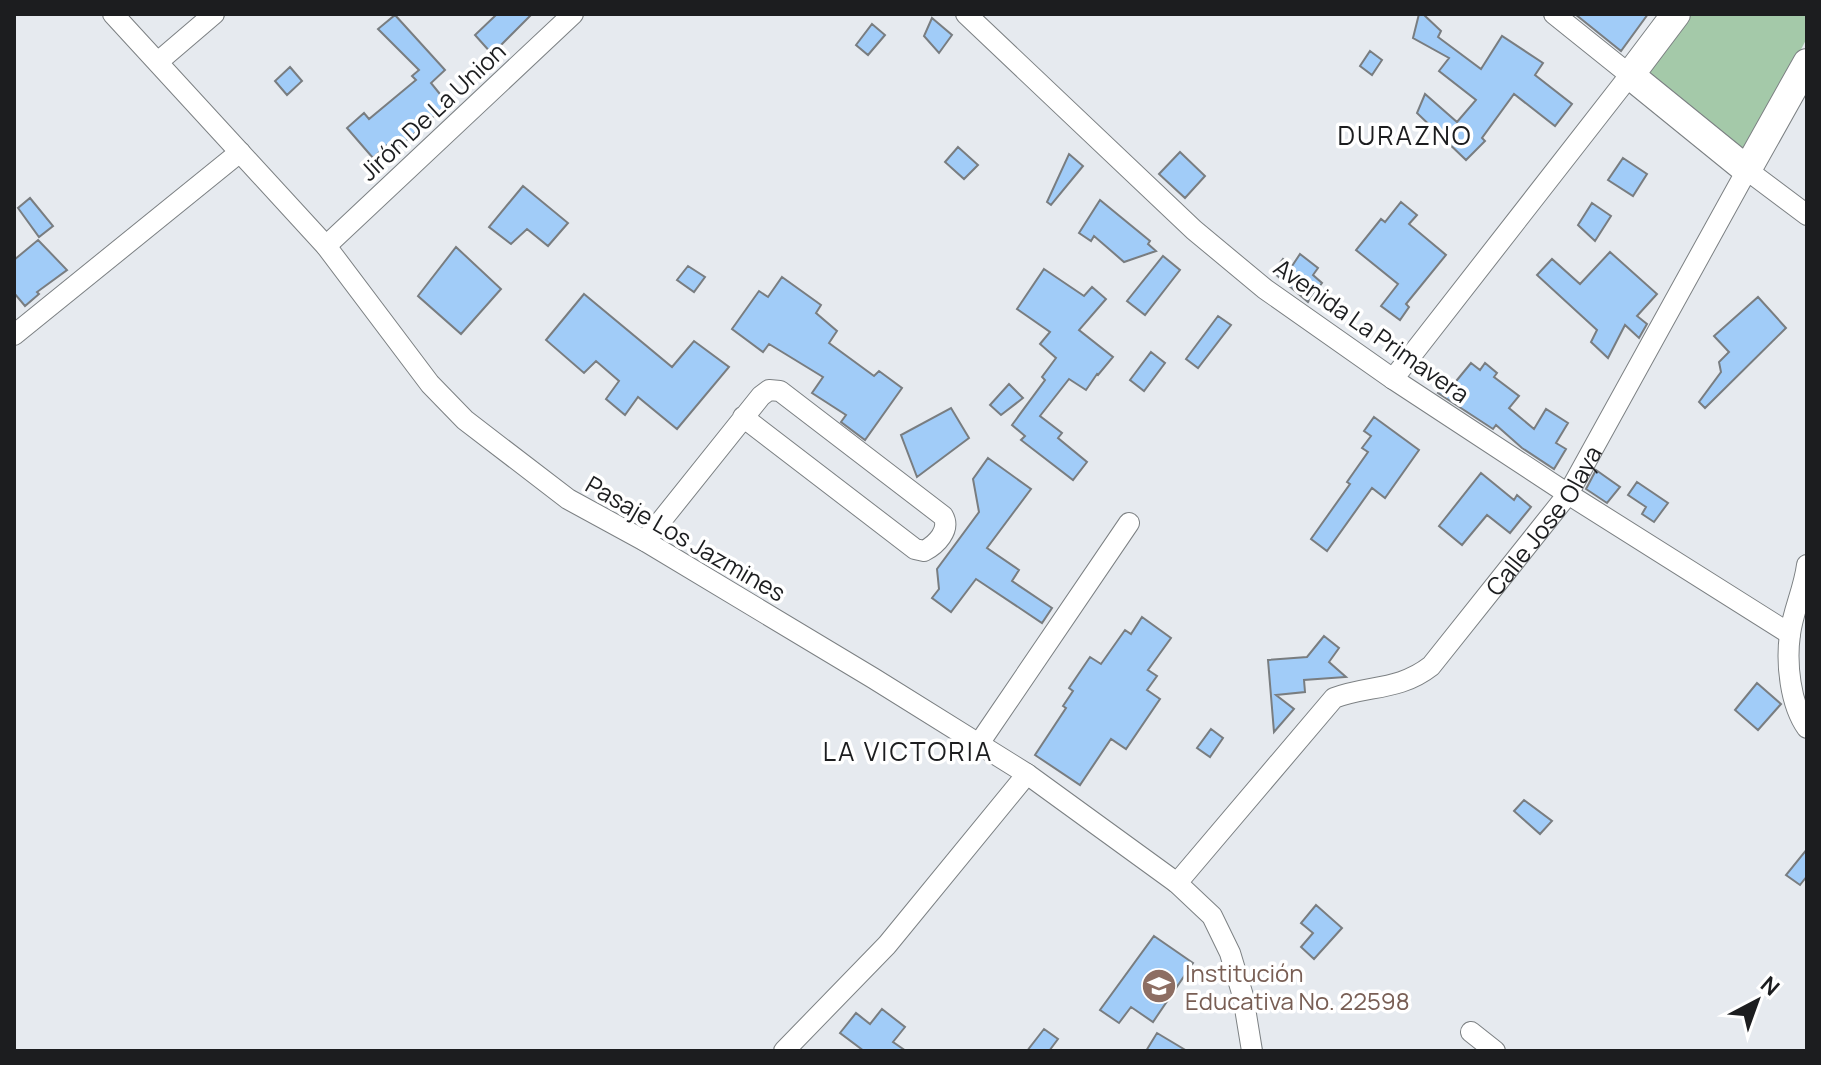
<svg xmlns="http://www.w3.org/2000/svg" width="1821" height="1065" viewBox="0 0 1821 1065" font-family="Manrope,sans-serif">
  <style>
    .green { fill: #a4c9a9 }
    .building { fill: #a1ccf8; stroke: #797d80; stroke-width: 2 }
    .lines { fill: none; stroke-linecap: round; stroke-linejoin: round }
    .street-casing { stroke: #7c8083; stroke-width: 22 }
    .secondary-casing { stroke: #7c8083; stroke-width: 30 }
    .street { stroke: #fff; stroke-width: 20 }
    .secondary { stroke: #fff; stroke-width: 28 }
    .labels { text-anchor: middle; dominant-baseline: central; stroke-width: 7; stroke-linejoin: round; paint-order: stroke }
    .street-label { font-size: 24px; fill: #1c1d1f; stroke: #fff }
    .education-label { font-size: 24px; fill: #785e54; stroke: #fff; text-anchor: start }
    .neighbourhood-label { font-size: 26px; letter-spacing: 2px; fill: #1c1d1f; stroke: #fff }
  </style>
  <rect width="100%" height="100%" fill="#e6eaef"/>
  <!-- green -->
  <path class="green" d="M 1685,14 L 1807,14 L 1807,38 L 1745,157 L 1640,73 Z"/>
  <!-- building -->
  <path class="building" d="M 497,14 L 532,14 L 492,54 L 475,35 Z
    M 1419,14 L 1423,14 L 1441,31 L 1438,37 L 1481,69 L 1502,36 L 1543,63 L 1535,75 L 1572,104 L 1555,126 L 1514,94 L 1482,138 L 1485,141 L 1466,160 L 1417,113 L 1425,94 L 1457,122 L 1476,100 L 1439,71 L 1449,58 L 1413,38 Z
    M 1575,14 L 1648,14 L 1621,51 Z
    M 395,15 L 445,70 L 431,83 L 448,104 L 399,147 L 393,140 L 373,158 L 347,128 L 364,113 L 369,119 L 416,80 L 412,76 L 419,70 L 378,29 Z
    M 932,18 L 952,35 L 939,53 L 924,36 Z
    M 872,24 L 885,35 L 868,55 L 856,45 Z
    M 1370,51 L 1382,60 L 1372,75 L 1360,66 Z
    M 290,67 L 302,81 L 287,95 L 275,81 Z
    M 958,147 L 978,165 L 964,179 L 945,162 Z
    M 1180,152 L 1205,176 L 1185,198 L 1159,174 Z
    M 1069,154 L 1083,166 L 1051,205 L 1047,202 Z
    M 1623,158 L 1647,174 L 1633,196 L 1608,180 Z
    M 523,186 L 568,223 L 548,246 L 527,229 L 511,244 L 489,227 Z
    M 30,198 L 53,226 L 39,237 L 18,208 Z
    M 1100,200 L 1150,241 L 1148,244 L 1156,251 L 1124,262 L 1094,236 L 1091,241 L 1079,233 Z
    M 1401,202 L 1417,215 L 1409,224 L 1446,255 L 1406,304 L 1409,307 L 1400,320 L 1381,306 L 1398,284 L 1356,250 L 1381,219 L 1385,222 Z
    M 1592,203 L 1611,216 L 1595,241 L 1578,225 Z
    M 38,240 L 67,270 L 37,292 L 39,294 L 25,306 L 14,293 L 14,260 Z
    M 456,247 L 501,289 L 461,334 L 418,296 Z
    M 1610,252 L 1657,294 L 1637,316 L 1647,324 L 1639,338 L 1625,325 L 1608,358 L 1591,342 L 1597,330 L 1537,275 L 1552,259 L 1580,284 Z
    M 1300,254 L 1318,268 L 1313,275 L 1322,283 L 1308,302 L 1273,272 L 1283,259 L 1292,266 Z
    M 1163,256 L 1180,270 L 1145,315 L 1127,301 Z
    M 688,266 L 705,277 L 694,292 L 677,280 Z
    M 1044,269 L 1084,296 L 1092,287 L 1106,299 L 1079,330 L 1113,357 L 1098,375 L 1097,374 L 1086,390 L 1069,379 L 1040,416 L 1062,433 L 1058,438 L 1087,462 L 1073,480 L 1021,440 L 1025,436 L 1012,425 L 1045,380 L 1042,377 L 1056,358 L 1040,344 L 1050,332 L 1017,309 Z
    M 782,277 L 821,305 L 816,313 L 837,331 L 829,343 L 874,376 L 879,371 L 902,388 L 865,440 L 841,422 L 846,415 L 812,393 L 823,377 L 769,344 L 763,352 L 732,329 L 759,291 L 768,297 Z
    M 584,294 L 672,367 L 694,341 L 729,367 L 677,429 L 638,397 L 625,415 L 606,399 L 619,381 L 596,361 L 584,373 L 546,340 Z
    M 1758,297 L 1786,328 L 1705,408 L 1699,402 L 1721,372 L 1719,362 L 1729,352 L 1714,336 Z
    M 1218,316 L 1231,325 L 1198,368 L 1186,359 Z
    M 1151,352 L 1165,363 L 1144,391 L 1130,380 Z
    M 1471,363 L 1480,370 L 1485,363 L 1497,373 L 1494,377 L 1519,396 L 1509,408 L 1534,429 L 1546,409 L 1568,423 L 1556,443 L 1566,449 L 1554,469 L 1522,448 L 1496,425 L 1493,429 L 1438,393 L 1443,387 L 1448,391 Z
    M 1009,384 L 1023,398 L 1001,415 L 990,405 Z
    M 951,408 L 969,438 L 917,477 L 901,435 Z
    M 1374,417 L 1419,450 L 1385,498 L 1372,488 L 1327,551 L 1311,539 L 1350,484 L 1347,482 L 1368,452 L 1362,448 L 1371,436 L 1364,431 Z
    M 988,458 L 1031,489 L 987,548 L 1019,570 L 1012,581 L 1052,608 L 1042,623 L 976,579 L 951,612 L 932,598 L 939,589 L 937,569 L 979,512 L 973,479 Z
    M 1596,470 L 1620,487 L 1607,503 L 1586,489 Z
    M 1481,473 L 1514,500 L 1517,495 L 1531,507 L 1510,533 L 1487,515 L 1462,545 L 1439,526 Z
    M 1637,482 L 1668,503 L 1654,522 L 1642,514 L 1646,507 L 1628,495 Z
    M 1142,617 L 1171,638 L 1148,670 L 1157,676 L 1147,690 L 1160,699 L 1126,749 L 1111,739 L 1080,785 L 1035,755 L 1066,708 L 1063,706 L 1073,691 L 1069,688 L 1090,657 L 1101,664 L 1125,630 L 1131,634 Z
    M 1324,636 L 1339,648 L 1329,662 L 1346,677 L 1304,680 L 1305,692 L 1276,695 L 1294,709 L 1274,732 L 1268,660 L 1307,657 Z
    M 1757,683 L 1781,704 L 1758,730 L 1735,710 Z
    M 1211,729 L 1223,738 L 1210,757 L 1197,748 Z
    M 1524,800 L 1552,821 L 1540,834 L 1514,811 Z
    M 1807,849 L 1807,876 L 1800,885 L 1786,875 Z
    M 1316,905 L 1342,928 L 1314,959 L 1301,947 L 1313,933 L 1301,923 Z
    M 1154,936 L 1193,963 L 1153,1022 L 1131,1007 L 1119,1023 L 1100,1010 Z
    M 882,1009 L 905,1027 L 893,1042 L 906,1051 L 864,1051 L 840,1033 L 856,1013 L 870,1024 Z
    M 1044,1029 L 1058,1039 L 1049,1051 L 1027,1051 Z
    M 1157,1033 L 1187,1051 L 1146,1051 Z"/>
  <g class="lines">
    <!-- street casing -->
    <g class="street-casing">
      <g id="street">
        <path d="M 113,14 L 326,246 L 430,384 L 465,420 L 568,499 L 645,541 L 873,678 L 1027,774 L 1177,883 L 1212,916 L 1230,953 L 1243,996 L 1252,1051"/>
        <path d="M 966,14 L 1194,230 L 1265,289 L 1393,379 L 1568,494 L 1790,634"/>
        <path d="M 159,61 L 214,14"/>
        <path d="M 326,246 L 573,14"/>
        <path d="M 14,335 L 240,152"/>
        <path d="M 1393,379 L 1630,75 L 1554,14"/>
        <path d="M 645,541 L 761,396 L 769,390 L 780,391 L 943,516 C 951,530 936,545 924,551 L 915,549 L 743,417"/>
        <path d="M 1807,565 C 1804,589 1793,611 1790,634 C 1786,663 1790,704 1807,728"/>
        <path d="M 978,745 L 1129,523"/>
        <path id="s1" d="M 1177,883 L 1334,698 C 1368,685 1399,691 1431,666 L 1568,494 L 1747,170 L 1807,215"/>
        <path d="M 1471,1032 L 1495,1051"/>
        <path d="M 784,1051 L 887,945 L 1027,774"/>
      </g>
    </g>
    <!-- secondary casing -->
    <g class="secondary-casing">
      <path id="secondary" d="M 1676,14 L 1630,75 L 1747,170 L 1807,63"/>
    </g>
    <!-- street -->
    <use href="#street" class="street"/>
    <!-- secondary -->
    <use href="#secondary" class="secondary"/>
  </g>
  <!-- icons -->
  <defs>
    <g id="school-disc" transform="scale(1.8)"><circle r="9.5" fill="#8d6e63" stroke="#fff"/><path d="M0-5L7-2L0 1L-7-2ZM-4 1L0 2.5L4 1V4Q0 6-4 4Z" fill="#fff"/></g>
  </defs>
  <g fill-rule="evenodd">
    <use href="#school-disc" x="1159" y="986"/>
  </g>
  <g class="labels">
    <!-- street labels -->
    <g class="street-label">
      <text transform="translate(432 111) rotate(-43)">Jirón De La Union</text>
      <text transform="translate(1372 330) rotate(35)">Avenida La Primavera</text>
      <text stroke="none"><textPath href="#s1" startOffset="530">Calle Jose Olaya</textPath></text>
      <text transform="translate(686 538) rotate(30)">Pasaje Los Jazmines</text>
    </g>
    <!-- education labels -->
    <g class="education-label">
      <text x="1185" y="972">Institución<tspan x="1185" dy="28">Educativa No. 22598</tspan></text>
    </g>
    <!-- neighbourhood labels -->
    <g class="neighbourhood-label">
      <text x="1405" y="135">DURAZNO</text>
      <text x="908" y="751">LA VICTORIA</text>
    </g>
  </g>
  <!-- border -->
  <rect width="1821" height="1065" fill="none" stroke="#1c1d1f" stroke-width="32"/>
  <!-- north arrow -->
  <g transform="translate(1757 1001) rotate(41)" stroke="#ffffff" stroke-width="6" paint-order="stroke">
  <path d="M0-6L14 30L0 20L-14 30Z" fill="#1c1d1f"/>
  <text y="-12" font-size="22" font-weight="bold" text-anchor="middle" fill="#1c1d1f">N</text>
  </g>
</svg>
